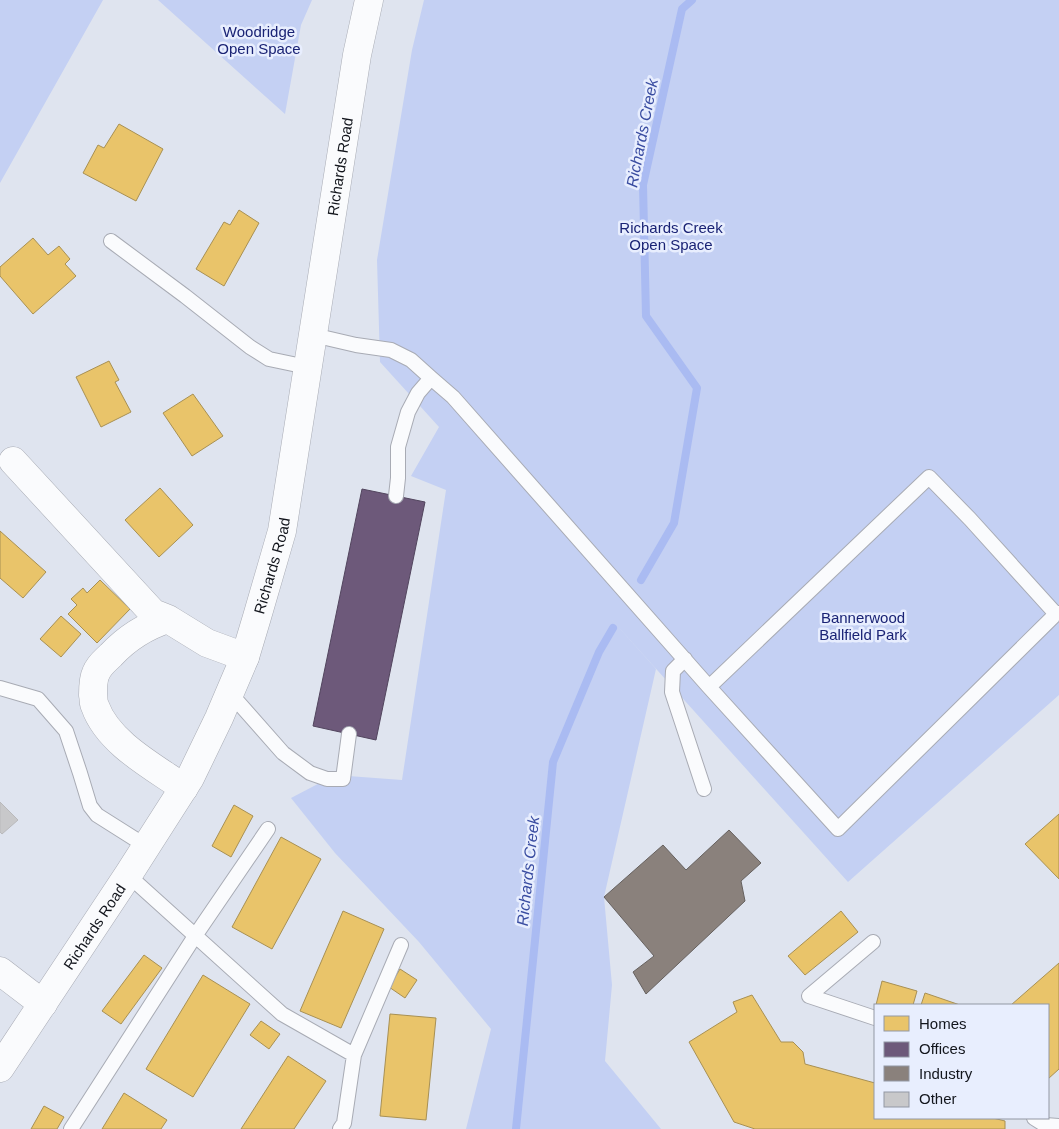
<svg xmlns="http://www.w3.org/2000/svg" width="1059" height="1129" viewBox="0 0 1059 1129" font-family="Arial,sans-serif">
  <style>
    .green { fill: #c4d0f3 }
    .homes { fill: #e9c46a; stroke: #a89053 }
    .offices { fill: #6d597a; stroke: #52455e }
    .industry { fill: #8a817c; stroke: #66615f }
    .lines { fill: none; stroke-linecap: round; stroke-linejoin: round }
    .stream { stroke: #aabbf2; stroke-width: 8 }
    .building { fill: #c8c8ca; stroke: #b9b9bb }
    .service-casing { stroke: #a8abb4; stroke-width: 16 }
    .minor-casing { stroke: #a8abb4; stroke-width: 29 }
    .secondary-casing { stroke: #a8abb4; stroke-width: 29 }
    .service { stroke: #fafbfd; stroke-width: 14 }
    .minor { stroke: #fafbfd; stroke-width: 28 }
    .secondary { stroke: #fafbfd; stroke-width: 28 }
    .labels { text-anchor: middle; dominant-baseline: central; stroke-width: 5; stroke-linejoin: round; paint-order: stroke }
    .park-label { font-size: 15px; fill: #1a2375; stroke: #e8eefe }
    .street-label { font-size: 15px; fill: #12151c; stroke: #e8eefe }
    .water-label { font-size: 16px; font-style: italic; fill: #394ca1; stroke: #e8eefe }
  </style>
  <rect width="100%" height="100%" fill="#dfe4ef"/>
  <!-- green -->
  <path class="green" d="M 0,0 L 103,0 L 0,183 Z
    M 158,0 L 312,0 L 301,25 L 285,114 Z
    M 424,0 L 1059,0 L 1059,695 L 848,882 L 604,611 L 656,669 L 604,897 L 612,985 L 605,1061 L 661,1129 L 466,1129 L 491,1029 L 419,942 L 335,853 L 291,798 L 335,775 L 402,780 L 446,490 L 411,476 L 439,427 L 380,362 L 377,260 L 412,50 Z"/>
  <!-- homes -->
  <path class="homes" d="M 119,124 L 163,149 L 136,201 L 83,173 L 98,145 L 104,148 Z
    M 239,210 L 259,223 L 224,286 L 196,269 L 224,222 L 230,225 Z
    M 33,238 L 48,255 L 59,246 L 70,259 L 65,264 L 76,276 L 33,314 L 0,276 L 0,267 Z
    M 109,361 L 119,380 L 115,382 L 131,412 L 101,427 L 76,377 Z
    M 193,394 L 223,436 L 192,456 L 163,413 Z
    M 160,488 L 193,525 L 159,557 L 125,520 Z
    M 0,531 L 46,572 L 23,598 L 0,578 Z
    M 100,580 L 130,609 L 97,643 L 68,614 L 77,605 L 71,599 L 83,588 L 87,593 Z
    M 61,616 L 81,634 L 61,657 L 40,639 Z
    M 234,805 L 253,816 L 231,857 L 212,846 Z
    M 1059,814 L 1059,879 L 1025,844 Z
    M 281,837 L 321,859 L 272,949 L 232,927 Z
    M 343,911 L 384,929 L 341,1028 L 300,1011 Z
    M 841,911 L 858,932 L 805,975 L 788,956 Z
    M 144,955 L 162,968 L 121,1024 L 102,1011 Z
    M 1059,963 L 1059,1069 L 1048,1079 L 1048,1005 L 1011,1005 Z
    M 400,969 L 417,980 L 405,998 L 389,987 Z
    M 203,975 L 250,1004 L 193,1097 L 146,1069 Z
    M 882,981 L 917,991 L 913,1005 L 876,1005 Z
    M 925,993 L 960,1005 L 921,1005 Z
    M 752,995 L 781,1042 L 793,1042 L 803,1052 L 805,1064 L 875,1083 L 875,1118 L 993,1118 L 1005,1121 L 1005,1129 L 755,1129 L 734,1122 L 689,1042 L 737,1012 L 733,1002 Z
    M 390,1014 L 436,1018 L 426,1120 L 380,1116 Z
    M 261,1021 L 280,1034 L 269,1049 L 250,1035 Z
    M 288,1056 L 326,1081 L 294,1129 L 241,1129 Z
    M 124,1093 L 167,1120 L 161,1129 L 102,1129 Z
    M 44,1106 L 64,1117 L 57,1129 L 31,1129 Z"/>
  <!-- offices -->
  <path class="offices" d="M 362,489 L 425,502 L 376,740 L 313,726 Z"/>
  <!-- industry -->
  <path class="industry" d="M 729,830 L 761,863 L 741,881 L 745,901 L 646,994 L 633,972 L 654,956 L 604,897 L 663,845 L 686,870 Z"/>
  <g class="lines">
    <!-- stream -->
    <path class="stream" d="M 641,580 L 674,523 L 697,388 L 646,316 L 643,185 L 682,9 L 692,0
      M 516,1129 L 553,762 L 599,652 L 613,628"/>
  </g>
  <!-- building -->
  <path class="building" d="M 0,802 L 18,820 L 2,834 L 0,832 Z"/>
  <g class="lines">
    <!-- service casing -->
    <g class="service-casing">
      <path id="service" d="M 111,241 L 185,296 L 250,347 L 269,359 L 307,367
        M 313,335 L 356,345 L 391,350 L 411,360 L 431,378 L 453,397 L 709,687 L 838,829 L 1056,614 L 1059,613
        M 396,496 L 398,478 L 398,447 L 408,412 L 418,393 L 431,378
        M 685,659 L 673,671 L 672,692 L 704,789
        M 709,687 L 929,477 L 970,519 L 1056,614
        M 0,688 L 38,699 L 66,731 L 80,773 L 90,806 L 97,815 L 146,846
        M 230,693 L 283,753 L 310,773 L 327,779 L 343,779 L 349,734
        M 128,875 L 282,1014 L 354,1055 L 344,1123 L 340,1129
        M 873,942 L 809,996 L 875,1018
        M 354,1055 L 401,945
        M 1034,1118 L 1045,1125 L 1059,1126
        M 71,1129 L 195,936 L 268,829"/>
    </g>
    <!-- minor casing -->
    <g class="minor-casing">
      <path id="minor" d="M 13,461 L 153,613 L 168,619 L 207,643 L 245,657
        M 168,619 C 146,626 126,639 111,655 C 105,661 99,665 96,673 C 93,679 93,688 93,695 C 94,699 93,703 95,706 C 108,743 154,767 184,788
        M 0,971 L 43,1004"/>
    </g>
    <!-- secondary casing -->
    <g class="secondary-casing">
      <g id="secondary">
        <path id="s1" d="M 0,1068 L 128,875 L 190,778 L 219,718 L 245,657 L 257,617 L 282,531 L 357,55 L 369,0"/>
      </g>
    </g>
    <!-- service -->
    <use href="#service" class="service"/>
    <!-- minor -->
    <use href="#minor" class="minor"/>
    <!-- secondary -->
    <use href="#secondary" class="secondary"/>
  </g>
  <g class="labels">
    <!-- park labels -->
    <g class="park-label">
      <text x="259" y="31">Woodridge<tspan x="259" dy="17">Open Space</tspan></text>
      <text x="671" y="227">Richards Creek<tspan x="671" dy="17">Open Space</tspan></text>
      <text x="863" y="617">Bannerwood<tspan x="863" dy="17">Ballfield Park</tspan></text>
    </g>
    <!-- street labels -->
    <g class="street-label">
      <text stroke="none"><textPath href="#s1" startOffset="980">Richards Road</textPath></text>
      <text stroke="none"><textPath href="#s1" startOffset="575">Richards Road</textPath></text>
      <text stroke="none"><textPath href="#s1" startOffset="170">Richards Road</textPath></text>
    </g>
    <!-- water labels -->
    <g class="water-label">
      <text transform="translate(642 133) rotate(-79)">Richards Creek</text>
      <text transform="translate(528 871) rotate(-84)">Richards Creek</text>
    </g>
  </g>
  <!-- legend -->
  <rect x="874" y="1004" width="175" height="115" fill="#e8eefe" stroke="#9297a4"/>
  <rect x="884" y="1016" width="25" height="15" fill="#e9c46a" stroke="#9297a4"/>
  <text x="919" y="1029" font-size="15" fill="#12151c">Homes</text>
  <rect x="884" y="1042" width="25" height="15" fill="#6d597a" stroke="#9297a4"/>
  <text x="919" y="1054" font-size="15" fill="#12151c">Offices</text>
  <rect x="884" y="1066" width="25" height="15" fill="#8a817c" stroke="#9297a4"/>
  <text x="919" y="1079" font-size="15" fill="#12151c">Industry</text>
  <rect x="884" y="1092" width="25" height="15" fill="#c8c8ca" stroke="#9297a4"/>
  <text x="919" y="1104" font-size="15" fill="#12151c">Other</text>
</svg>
